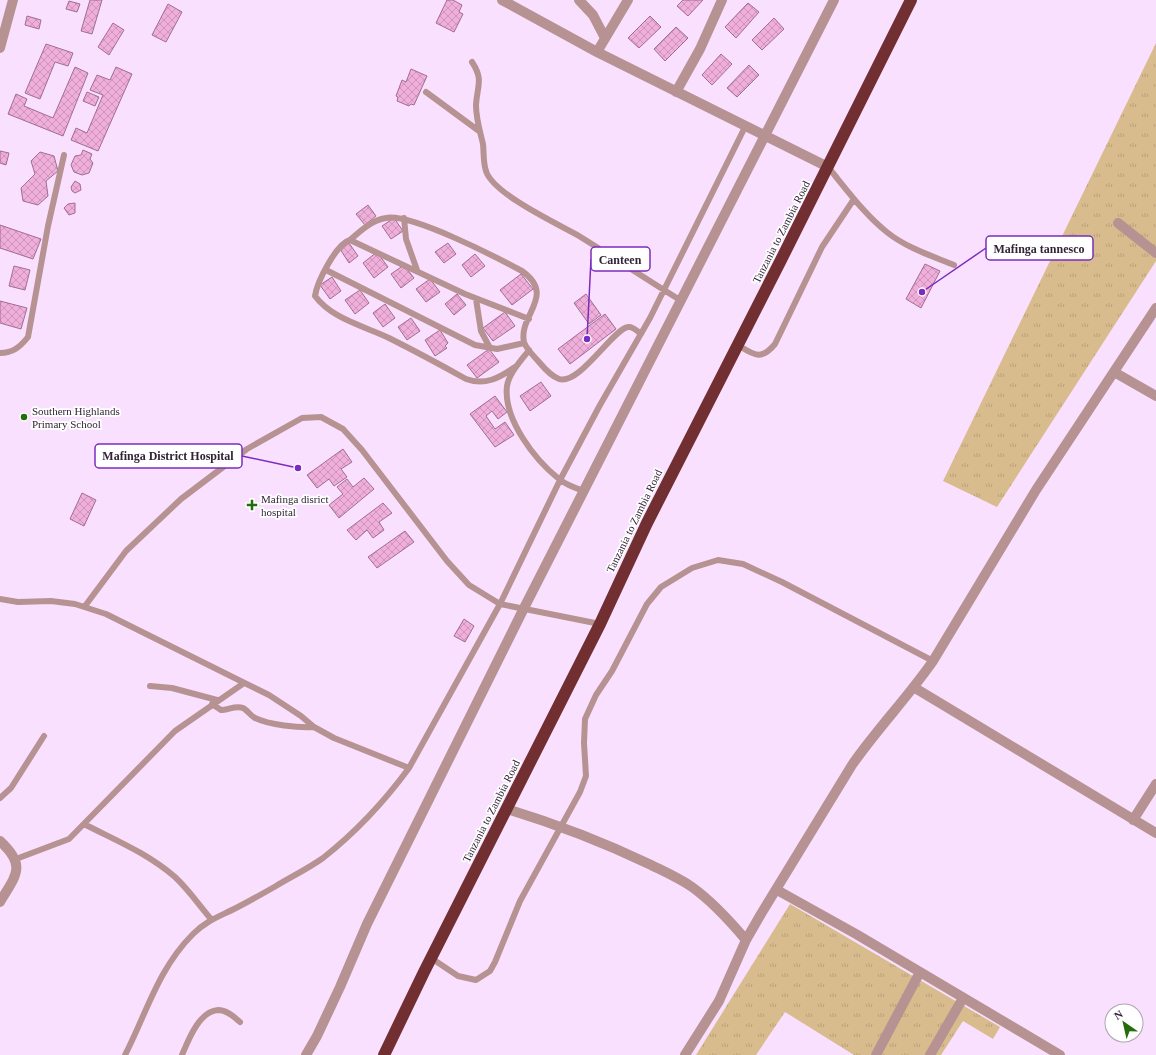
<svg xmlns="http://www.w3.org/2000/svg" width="1156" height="1055" viewBox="0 0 1156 1055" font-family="'Times New Roman',serif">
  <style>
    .grass { fill: url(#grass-tufts) }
    .building { fill: url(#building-cross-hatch); stroke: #a16d90 }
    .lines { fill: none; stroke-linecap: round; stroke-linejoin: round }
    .lane { stroke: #b69392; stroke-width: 6 }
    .street { stroke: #b69392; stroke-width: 10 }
    .highway { stroke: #722f32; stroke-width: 12 }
    .poi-dot { fill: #246d0b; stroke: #fff; stroke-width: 1.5 }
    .labels { text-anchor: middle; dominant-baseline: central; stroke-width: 3.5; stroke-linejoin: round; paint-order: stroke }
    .street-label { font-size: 11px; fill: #322336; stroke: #fff }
    .poi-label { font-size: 11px; fill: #322336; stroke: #fff; text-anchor: start }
    .leader { fill: none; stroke: #7b2cbf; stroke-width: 1.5 }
    .callout-dot { fill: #7b2cbf; stroke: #fff; stroke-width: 1.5 }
    .callout { fill: #fff; stroke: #7b2cbf; stroke-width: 1.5 }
    .callout-label { font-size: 12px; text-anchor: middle; font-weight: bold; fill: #322336 }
  </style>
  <defs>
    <pattern id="grass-tufts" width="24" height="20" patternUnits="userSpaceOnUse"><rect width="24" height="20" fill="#d9bc8d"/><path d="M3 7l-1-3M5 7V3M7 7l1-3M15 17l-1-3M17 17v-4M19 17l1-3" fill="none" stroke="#bba17a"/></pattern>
    <pattern id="building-cross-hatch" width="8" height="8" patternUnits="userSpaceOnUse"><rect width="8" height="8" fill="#f0aeda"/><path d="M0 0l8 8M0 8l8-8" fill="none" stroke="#ce95bc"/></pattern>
  </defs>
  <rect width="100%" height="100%" fill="#f9e0ff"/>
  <!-- grass -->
  <path class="grass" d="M 1156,43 L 1156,261 L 997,507 L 943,481 Z
    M 790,904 L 1000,1027 L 993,1039 L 963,1021 L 941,1055 L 854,1055 L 785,1012 L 756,1055 L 696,1055 Z"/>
  <!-- building -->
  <path class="building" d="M 90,0 L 102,0 L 92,34 L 81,31 Z
    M 447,0 L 453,0 L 462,5 L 459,12 L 463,14 L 454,32 L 436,23 Z
    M 683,0 L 703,0 L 688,16 L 677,6 Z
    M 69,1 L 80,4 L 77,12 L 66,9 Z
    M 748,3 L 759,12 L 736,38 L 725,27 Z
    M 168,4 L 182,12 L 166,42 L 152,35 Z
    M 27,16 L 41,20 L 39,29 L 25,25 Z
    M 650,16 L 661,27 L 639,48 L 628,38 Z
    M 774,18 L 784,29 L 762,50 L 752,40 Z
    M 113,23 L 124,30 L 109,55 L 98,47 Z
    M 676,27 L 688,38 L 665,61 L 654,49 Z
    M 46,44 L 73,53 L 68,66 L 55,62 L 40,99 L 25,93 Z
    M 721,54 L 732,64 L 712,85 L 702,75 Z
    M 749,65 L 759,75 L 737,97 L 727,88 Z
    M 75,67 L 88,73 L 63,136 L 8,114 L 16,94 L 27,99 L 24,106 L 53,118 Z
    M 116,67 L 132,74 L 98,151 L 71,140 L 76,128 L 87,133 L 103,95 L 90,90 L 97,75 L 110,80 Z
    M 411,69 L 427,76 L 414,105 L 411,104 L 409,106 L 397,101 L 398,97 L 396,96 L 402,80 L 406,82 Z
    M 87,92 L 99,97 L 95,106 L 83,101 Z
    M 83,150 L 92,154 L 90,159 L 93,163 L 89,173 L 82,175 L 74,172 L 71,165 L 75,156 L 81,155 Z
    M 0,151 L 9,153 L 6,165 L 0,163 Z
    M 40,152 L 54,156 L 58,171 L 46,181 L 48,196 L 38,205 L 23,201 L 21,188 L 35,174 L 31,161 Z
    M 75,181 L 80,184 L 81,190 L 75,193 L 72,191 L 71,187 Z
    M 75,203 L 75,213 L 69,215 L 64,208 L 68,204 Z
    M 368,205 L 376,216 L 365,225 L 356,214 Z
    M 394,218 L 403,231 L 391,239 L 382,226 Z
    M 0,225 L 41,239 L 33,259 L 0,248 Z
    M 349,243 L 358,256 L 349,263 L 340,249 Z
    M 448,243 L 456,254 L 444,263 L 435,252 Z
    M 377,252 L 388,267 L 374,278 L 363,263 Z
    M 475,254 L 485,266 L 471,277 L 462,265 Z
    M 925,264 L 940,271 L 921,308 L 906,299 Z
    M 404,265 L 414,278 L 401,288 L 391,274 Z
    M 14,266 L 30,270 L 25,290 L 9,286 Z
    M 521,274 L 533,289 L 512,305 L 500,290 Z
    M 332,277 L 341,291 L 330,299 L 320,285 Z
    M 430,279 L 440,292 L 426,302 L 416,289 Z
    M 360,290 L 369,303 L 355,314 L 345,300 Z
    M 457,294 L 466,305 L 454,315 L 445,304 Z
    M 586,294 L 601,315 L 589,324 L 574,303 Z
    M 0,301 L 27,308 L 21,329 L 0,323 Z
    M 385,304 L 395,318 L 383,327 L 373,313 Z
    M 505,312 L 515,326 L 493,341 L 483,328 Z
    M 605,314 L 616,329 L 570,364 L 558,349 Z
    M 411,318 L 420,331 L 407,340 L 398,327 Z
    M 440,330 L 448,343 L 445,346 L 447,348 L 435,356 L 425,340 Z
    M 489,349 L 499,362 L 477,378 L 467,365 Z
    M 541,382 L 551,396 L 530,411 L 520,396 Z
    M 495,396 L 507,412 L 498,419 L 492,411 L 486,416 L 495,429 L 505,422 L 514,435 L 495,447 L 470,414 Z
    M 343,449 L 352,462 L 341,469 L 347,477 L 334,486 L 329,479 L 317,488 L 307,475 Z
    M 364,478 L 374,489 L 339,518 L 329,505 L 343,494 L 337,487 L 347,479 L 353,487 Z
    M 82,493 L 96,500 L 84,526 L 70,519 Z
    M 383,503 L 392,513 L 379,522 L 384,530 L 373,538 L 367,530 L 356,540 L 347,530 Z
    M 405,531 L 414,542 L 377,568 L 368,557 Z
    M 464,619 L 474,626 L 465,642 L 454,636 Z"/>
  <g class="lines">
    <!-- lane -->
    <path class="lane" d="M 472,62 C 484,80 477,86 476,105 C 476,119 480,131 483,144 C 484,153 483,162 486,171 C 493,194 558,224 579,236 C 613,257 646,279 680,300
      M 426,92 L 479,131
      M 828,167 C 847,190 865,215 888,233 C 907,248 932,256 954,265
      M 404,218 L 406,239 L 417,270
      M 350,240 C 360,231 372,220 386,218 C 411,213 496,257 522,271 C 557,296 518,315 524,342 C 526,349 534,356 539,362 C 544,368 551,376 559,379 C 579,386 613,329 628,327 C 633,326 637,331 641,334
      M 326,270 L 475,345 L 497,349 L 524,343
      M 476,299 L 481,331 L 490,348
      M 738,345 C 754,355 761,361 775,344 L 822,247 L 854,199
      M 529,350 C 521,361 509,373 507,386 C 503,419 535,460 559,479 C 566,485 575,488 584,491
      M 0,353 C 13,353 20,347 28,337 L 48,226 L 64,155
      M 515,367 C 499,378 485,386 466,379 C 441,365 415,351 389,338 C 364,326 332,319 315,296 C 317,282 336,244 350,240 L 465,294 L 529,319
      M 0,599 L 18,602 L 51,601 L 75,604 L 106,614 L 269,695 L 301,716 L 314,727 L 334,738 L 409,768
      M 85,606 L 126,551 L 181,499 L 247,449 L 302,418 L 321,417 L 343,429 L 362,450 L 447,561 L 469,585 L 500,604 L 600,624
      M 150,686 L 172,688 L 217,700
      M 212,704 L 221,710 C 228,710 236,705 243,708 C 247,710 251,716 255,718 C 269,725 299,728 314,727
      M 0,798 L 11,788 L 44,736
      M 84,824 C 117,841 147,853 175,877 C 188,889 199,905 211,919
      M 16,859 L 69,839 L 175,731 L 244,683
      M 431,958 L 458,976 L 476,980 L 490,971 L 495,962 L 520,901 L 580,792 L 586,776 L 584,743 L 585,719 L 596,695 L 612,671 L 647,604 L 661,587 L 692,568 L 718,560 L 743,564 L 782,582 L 933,661
      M 125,1055 C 147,1012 158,969 193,934 C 206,921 218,917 234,909 C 248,902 262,894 276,886 C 291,877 309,868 323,858 C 356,832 384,802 409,768 L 500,604 L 560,480 L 600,405 L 650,318 L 745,127
      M 182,1055 C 188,1041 199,1011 218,1010 C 227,1010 234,1017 240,1022"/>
    <!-- street -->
    <path class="street" d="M 502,0 L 597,52 L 828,167
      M 579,0 L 593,15 L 605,38
      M 0,48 L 13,0
      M 597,52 L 628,0
      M 676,92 L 700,49 L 722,0
      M 1118,223 L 1156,253
      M 1114,372 L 1156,396
      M 915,688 L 1156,833
      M 507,809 C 556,824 603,842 649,864 C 663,871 679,878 692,887 C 713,902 730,921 746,940
      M 1133,820 L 1156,784
      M 0,841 C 27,866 16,875 0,902
      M 777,890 L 856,934 L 1060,1055
      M 306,1055 L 317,1036 L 340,987 L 367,924 L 523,610 L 834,0
      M 685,1055 L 719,1001 L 746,940 L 761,914 L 852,765 C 877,729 908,697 933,661 L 1036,490 L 1156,308
      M 876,1055 L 920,972
      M 930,1055 L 963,998"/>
    <!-- highway -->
    <path class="highway" d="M 384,1055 L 424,972 L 600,624 L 647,523 L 781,260 L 911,0"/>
  </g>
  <!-- markers -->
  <g class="poi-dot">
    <circle cx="24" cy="417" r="4"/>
    <path d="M250 499h4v4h4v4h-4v4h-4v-4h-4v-4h4z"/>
  </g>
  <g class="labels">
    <!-- street labels -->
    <g class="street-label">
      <text transform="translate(781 232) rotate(-63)">Tanzania to Zambia Road</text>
      <text transform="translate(634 521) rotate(-64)">Tanzania to Zambia Road</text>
      <text transform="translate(491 811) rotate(-63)">Tanzania to Zambia Road</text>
    </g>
    <!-- poi labels -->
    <g class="poi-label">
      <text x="32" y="411">Southern Highlands<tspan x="32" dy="13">Primary School</tspan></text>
      <text x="261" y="499">Mafinga disrict<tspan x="261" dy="13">hospital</tspan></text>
    </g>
  </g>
  <!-- callouts -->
  <path class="leader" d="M922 292L986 248M587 339L591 259M298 468L242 456"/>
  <g class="callout-dot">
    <circle cx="922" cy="292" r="4"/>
    <circle cx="587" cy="339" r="4"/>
    <circle cx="298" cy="468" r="4"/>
  </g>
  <g class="callout">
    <rect x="986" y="236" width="107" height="24" rx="4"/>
    <rect x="591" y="247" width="59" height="24" rx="4"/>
    <rect x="95" y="444" width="147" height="24" rx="4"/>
  </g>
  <g class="callout-label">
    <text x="1039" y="253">Mafinga tannesco</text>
    <text x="620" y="264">Canteen</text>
    <text x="168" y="460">Mafinga District Hospital</text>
  </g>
  <!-- north arrow -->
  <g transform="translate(1124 1023) rotate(326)"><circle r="19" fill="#ffffff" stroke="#ada7af"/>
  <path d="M0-3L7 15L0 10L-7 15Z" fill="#246d0b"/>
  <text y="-6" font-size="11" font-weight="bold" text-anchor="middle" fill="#322336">N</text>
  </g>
</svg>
